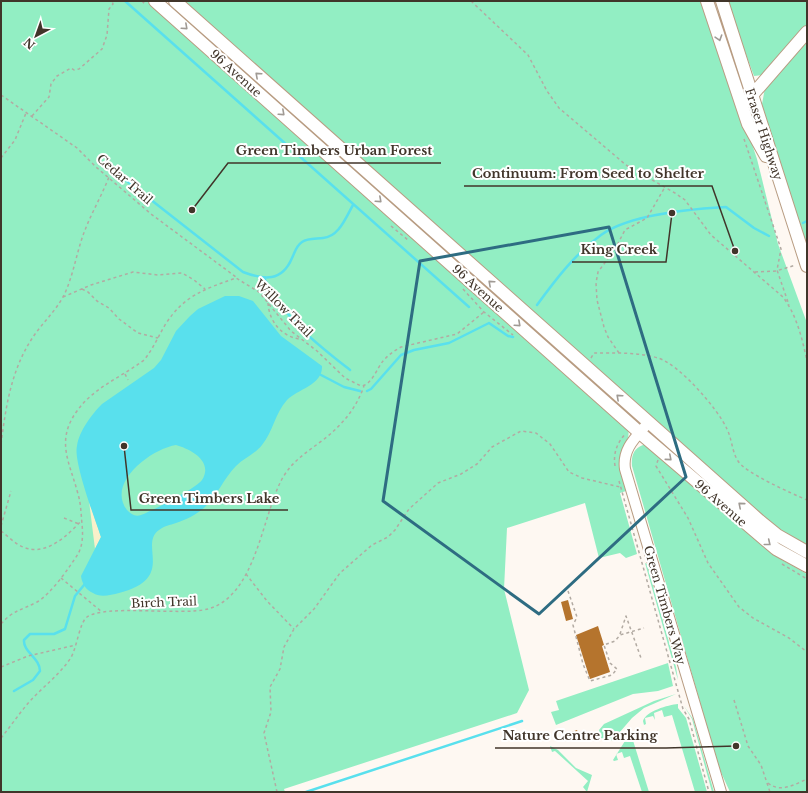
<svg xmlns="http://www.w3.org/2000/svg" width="808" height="793" viewBox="0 0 808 793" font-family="'Libre Baskerville',serif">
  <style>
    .green { fill: #92eec3 }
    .sand { fill: #f9f0ca }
    .water { fill: #59e0ed; fill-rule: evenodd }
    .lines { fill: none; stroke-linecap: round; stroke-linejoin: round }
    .stream { stroke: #59e0ed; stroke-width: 2.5 }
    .building { fill: #b5742d }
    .minor-casing { stroke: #b89c82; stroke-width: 12 }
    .major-casing { stroke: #b89c82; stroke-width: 14 }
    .path { stroke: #b2aaa2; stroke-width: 1.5; stroke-dasharray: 3 3; stroke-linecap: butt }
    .minor { stroke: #fff; stroke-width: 10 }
    .major { stroke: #fff; stroke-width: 12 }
    .oneway { stroke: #a09a94 }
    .marked { fill: none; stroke: #2e6c82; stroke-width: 3; stroke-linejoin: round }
    .labels { text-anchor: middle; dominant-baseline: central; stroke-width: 4; stroke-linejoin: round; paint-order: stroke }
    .street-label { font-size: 12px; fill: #41352a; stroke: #fff }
    .leader { fill: none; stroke: #41352a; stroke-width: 1.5 }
    .callout-dot { fill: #41352a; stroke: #fff; stroke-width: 1.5 }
    .callout-label { font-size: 13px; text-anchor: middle; font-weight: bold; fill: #41352a; stroke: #fff; stroke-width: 4; stroke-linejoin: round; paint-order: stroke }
  </style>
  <rect width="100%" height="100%" fill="#fef8f2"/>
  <!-- green -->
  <path class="green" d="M 1,1 L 150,1 L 628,430 C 631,440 621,447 620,457 C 618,468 623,480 626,491 L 620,493 L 637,554 L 626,558 L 620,553 L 599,558 L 585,503 L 507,528 L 504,589 L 529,690 L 517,713 L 284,789 L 285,792 L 1,792 Z
    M 181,1 L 704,1 L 757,159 L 778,244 L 807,323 L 807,547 L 775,527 Z
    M 726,1 L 807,1 L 807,28 L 763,75 L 754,76 Z
    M 807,40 L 807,257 L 762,104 L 765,88 Z
    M 643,445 L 647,445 L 761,544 L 777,557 L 807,574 L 807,792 L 730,792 L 719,768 L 632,466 C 631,456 634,448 643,445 Z
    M 645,563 L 647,564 L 676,667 L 678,680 Z
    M 668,663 L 673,686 L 658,691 L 633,694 L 556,725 L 551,712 L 559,710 L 556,701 Z
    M 676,694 L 644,708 L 632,718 L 613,740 L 606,741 L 601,738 L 599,730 L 604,724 L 654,701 Z
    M 678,704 L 678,708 L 686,718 L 707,792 L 695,792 L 672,715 L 664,717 L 662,710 L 654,713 L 655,720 L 653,716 L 645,718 L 646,724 L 644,725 L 643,721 C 646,711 668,705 678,704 Z
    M 684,706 L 693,719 L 714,792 L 712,792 L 692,719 Z
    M 630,733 L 631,734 L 649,792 L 642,792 L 630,756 L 624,758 L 622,752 L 616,754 L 618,760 L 614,761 L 613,760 Z
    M 550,746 L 558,750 L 576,768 L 592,775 L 587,792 L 583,787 L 588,781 L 555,751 L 552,752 Z"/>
  <!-- sand -->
  <path class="sand" d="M 89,501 L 101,537 L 95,549 Z"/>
  <!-- water -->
  <path class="water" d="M 225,296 L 239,296 L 253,301 L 281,336 L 322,366 C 323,385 298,389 287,400 C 275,413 273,432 262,445 C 255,454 244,458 236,466 C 224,478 217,496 205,507 C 197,514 186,520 176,523 C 170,525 164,526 159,530 C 138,545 177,578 119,593 C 111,595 100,598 93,593 C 86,590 82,584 81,576 L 101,537 C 95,519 73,461 77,446 C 79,431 92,414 102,404 L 154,368 L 161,360 L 176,331 L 190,316 L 198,309 ZM 176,445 C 190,449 214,461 202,480 C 195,489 152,511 141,515 C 135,517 131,514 127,510 C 106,483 151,449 176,445 Z"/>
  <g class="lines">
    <!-- stream -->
    <path class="stream" d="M 125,1 L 469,307
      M 118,174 L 243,272 C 264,280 282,282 292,258 C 295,252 296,246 302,242 C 308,238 316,239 323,238 C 339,237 346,217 353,205
      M 803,223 L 807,221
      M 264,278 C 288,322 312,340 350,370
      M 537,305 C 556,279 575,254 601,235 C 630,214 691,209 726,207 L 754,228 L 769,236
      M 321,375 L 344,387 L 360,391
      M 367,391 L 371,389 L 401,355 L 414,350 L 449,343 L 489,323 L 508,336 L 513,337
      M 14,691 L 33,680 L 40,671 C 40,658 23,652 24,640 L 30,634 L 54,634 L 65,629 L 75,596 L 84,585
      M 306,792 L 522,721"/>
  </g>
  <!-- building -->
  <path class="building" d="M 568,600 L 573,619 L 566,621 L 561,602 Z
    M 598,626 L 604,645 L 602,646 L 610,672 L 590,679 L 576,635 Z
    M 577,730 L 580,737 L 572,740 L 569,733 Z"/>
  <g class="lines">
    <!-- minor casing -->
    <g class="minor-casing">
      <path id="minor" d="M 648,423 C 636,437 622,449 625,469 L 721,792"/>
    </g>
    <!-- major casing -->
    <g class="major-casing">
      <path id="major" d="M 155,1 L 640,433 L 776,549 L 807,566
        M 175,1 L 761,522 L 777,535 L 807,552
        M 707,1 L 748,124 L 766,156
        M 722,1 L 807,266
        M 747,101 L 807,32"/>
    </g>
    <!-- path -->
    <path class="path" d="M 142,1 L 146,5
      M 471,1 L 528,55 L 547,91 L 559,108 L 626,165 L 675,193 L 685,200 L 711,235 L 783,297 C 797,316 802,338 807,361
      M 1,95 L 77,148 L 96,167 L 151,214 L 236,277
      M 32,116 L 49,97 L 51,84 L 57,76 L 71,68 L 74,70 L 79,69 L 102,49 L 107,35 L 109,9 L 113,4 L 112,1
      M 744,139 L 781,249 L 777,270 L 789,305
      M 1,158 L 15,140 L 26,113
      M 391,226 L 408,240
      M 755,272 L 776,271 L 796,265
      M 82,289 L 88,292 L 97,301 L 109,308 L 119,319 L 138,333 L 158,338
      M 463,289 L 484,312 L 513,335
      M 63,297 L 91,285 L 133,272 L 158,275 L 182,273 L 194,280 L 205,289
      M 268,303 C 269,321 281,336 299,339
      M 619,353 L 608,337 L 604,327 L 597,300 L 596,283 L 598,272 L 615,249 L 625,230 L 647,218 L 665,187
      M 591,358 L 594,353 C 614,353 638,352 658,358 C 679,364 718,409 727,429 C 732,439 732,452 738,461 C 745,473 793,494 807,500
      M 125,374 L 128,380
      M 1,444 C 6,406 11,370 33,337 C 43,322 57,310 65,293 C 74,273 77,250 85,230 C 92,212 102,195 109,177
      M 658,460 L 656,466 L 688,518 L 708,563 L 739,607 L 753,618 L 789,638 L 807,652
      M 615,466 C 613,453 617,443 626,433
      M 619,481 L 683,709 L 689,719 L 709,792
      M 64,518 L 79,524
      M 1,526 L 11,491
      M 1,531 C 8,536 15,544 23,547 C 46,557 68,535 82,520
      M 782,564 L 807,579
      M 246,574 L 267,601 L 294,629
      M 61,578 L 102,612
      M 568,591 L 577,617 L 573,625 L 583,664 L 590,681 L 612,675 L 617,669 L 610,663 L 604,645 L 615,641 L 620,635 L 644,628
      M 1,624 C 13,610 22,610 37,602 C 51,594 69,568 78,554 C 83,545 83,534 82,524 C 81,514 81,504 78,494 C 70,463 55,441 77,411 C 94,387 122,377 144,360 C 153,349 158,337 165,325 C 184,295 205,289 236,278 L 259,292 L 291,331 L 317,351 L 345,378 L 361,386 C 372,385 377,368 383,361 C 388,355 394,351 401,347 L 457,334 L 484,312
      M 620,634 L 626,616 L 641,658
      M 1,667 L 28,656 L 76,645
      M 734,700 L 748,746 L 761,765 L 770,792
      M 1,738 C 11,726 20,712 31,700 C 44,686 59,675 70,659 C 77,649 79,623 87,617 C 105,604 181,616 208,609 C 256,596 262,516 282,479 C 292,461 307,452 323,440 C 342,425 356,409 364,386
      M 768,783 C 780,793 794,785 807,779
      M 277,792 L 264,733 L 271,712 L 270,687 L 280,669 L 284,647 L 294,629 L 314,609 L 340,573 L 372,545 L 388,537 L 395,530 L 409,509 L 438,483 L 461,474 L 477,464 L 492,447 L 521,431 L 536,433 L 550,444 L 569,472 L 582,478 L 620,487"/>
    <!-- minor -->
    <use href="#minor" class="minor"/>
    <!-- major -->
    <use href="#major" class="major"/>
  </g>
  <!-- one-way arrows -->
  <defs><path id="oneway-chevron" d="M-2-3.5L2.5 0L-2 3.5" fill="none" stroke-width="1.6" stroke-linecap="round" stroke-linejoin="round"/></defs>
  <g class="oneway">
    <use href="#oneway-chevron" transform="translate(185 27) rotate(42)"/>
    <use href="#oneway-chevron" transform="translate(719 38) rotate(72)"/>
    <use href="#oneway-chevron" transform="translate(258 75) rotate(-138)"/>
    <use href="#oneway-chevron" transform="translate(282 113) rotate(42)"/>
    <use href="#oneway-chevron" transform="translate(379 200) rotate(42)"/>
    <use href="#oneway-chevron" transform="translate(491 283) rotate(-138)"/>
    <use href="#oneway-chevron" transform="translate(518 324) rotate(42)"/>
    <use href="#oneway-chevron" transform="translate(619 397) rotate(-138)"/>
    <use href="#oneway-chevron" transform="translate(669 458) rotate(41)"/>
    <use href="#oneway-chevron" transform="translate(741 505) rotate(-139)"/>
    <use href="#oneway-chevron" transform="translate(768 543) rotate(39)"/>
  </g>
  <!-- marked area -->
  <path class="marked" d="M 609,227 L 686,477 L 539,614 L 383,501 L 420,261 Z"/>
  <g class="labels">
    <!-- street labels -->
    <g class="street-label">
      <text transform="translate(236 73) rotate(42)">96 Avenue</text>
      <text transform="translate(764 134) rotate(72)">Fraser Highway</text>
      <text transform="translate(125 179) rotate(41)">Cedar Trail</text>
      <text transform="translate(478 288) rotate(42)">96 Avenue</text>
      <text transform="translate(284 308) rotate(45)">Willow Trail</text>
      <text transform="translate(721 503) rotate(41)">96 Avenue</text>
      <text transform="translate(164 602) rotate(-2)">Birch Trail</text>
      <text transform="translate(665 605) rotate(74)">Green Timbers Way</text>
    </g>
  </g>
  <!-- callouts -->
  <path class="leader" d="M192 210L228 163H441M735 251L712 186H464M672 213L666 262H572M124 446L131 510H288M736 746L666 748H495"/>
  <g class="callout-dot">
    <circle cx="192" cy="210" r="4"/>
    <circle cx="735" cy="251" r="4"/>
    <circle cx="672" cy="213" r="4"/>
    <circle cx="124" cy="446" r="4"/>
    <circle cx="736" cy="746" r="4"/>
  </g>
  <g class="callout-label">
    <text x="334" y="155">Green Timbers Urban Forest</text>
    <text x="588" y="178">Continuum: From Seed to Shelter</text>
    <text x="619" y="254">King Creek</text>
    <text x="209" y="503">Green Timbers Lake</text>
    <text x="580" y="740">Nature Centre Parking</text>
  </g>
  <!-- border -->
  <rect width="808" height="793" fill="none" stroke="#41352a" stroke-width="4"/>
  <!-- north arrow -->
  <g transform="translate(36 36) rotate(221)" stroke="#ffffff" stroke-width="3" paint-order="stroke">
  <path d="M0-3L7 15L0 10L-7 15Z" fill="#41352a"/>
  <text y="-6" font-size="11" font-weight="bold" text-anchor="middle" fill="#41352a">N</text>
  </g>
</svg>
